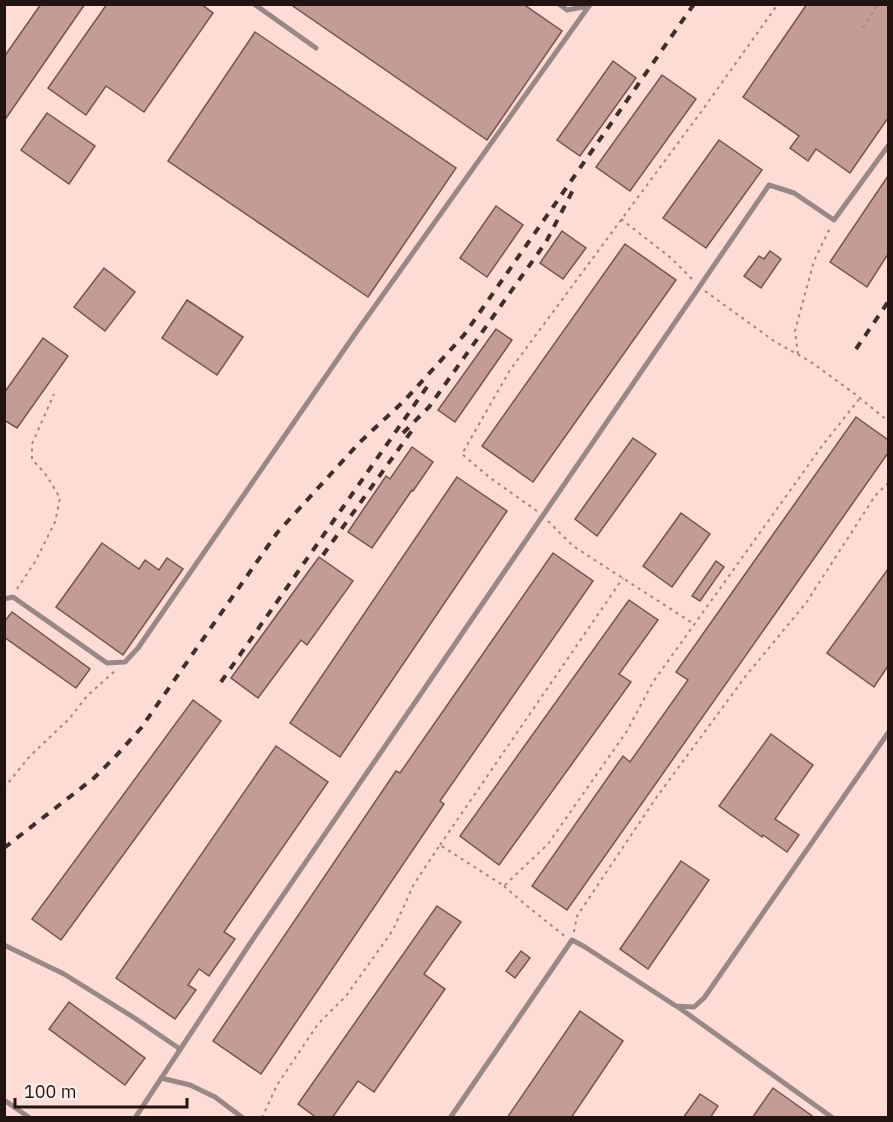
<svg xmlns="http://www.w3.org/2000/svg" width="893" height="1122" viewBox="0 0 893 1122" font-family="'IBM Plex Sans',sans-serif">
<rect width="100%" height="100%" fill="#fcdcd5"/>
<g fill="#c29c95" stroke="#75544d" stroke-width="1.5">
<path d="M41 4H85L4 121V57Z"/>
<path d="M107 4H201L213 13 144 112 106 86 86 115 48 88Z"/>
<path d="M290 4H523L562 31 487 140Z"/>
<path d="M807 4H888V118L850 173 816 149 808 161 790 148 799 136 743 97Z"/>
<path d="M255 32 456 168 368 297 168 161Z"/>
<path d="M613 61 636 78 580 156 557 140Z"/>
<path d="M662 75 696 99 630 191 596 167Z"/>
<path d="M47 113 95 146 69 184 21 150Z"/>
<path d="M719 140 762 170 706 248 663 218Z"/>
<path d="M888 176V254L867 287 830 262Z"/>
<path d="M496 206 523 225 487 277 460 258Z"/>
<path d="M562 231 586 248 563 279 540 263Z"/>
<path d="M625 244 676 280 533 482 482 446Z"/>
<path d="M770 251 781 259 761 288 744 276 759 256 764 259Z"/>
<path d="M104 268 135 292 105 331 74 307Z"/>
<path d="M187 300 243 337 217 375 162 338Z"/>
<path d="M496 329 512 340 455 422 438 410Z"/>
<path d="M43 338 68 356 17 428 4 420V393Z"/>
<path d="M856 417 888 440V453L567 910 532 886 623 756 630 762 688 680 676 672Z"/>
<path d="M633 438 656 454 597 536 575 519Z"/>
<path d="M412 447 433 462 413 491 412 490 372 548 348 532 386 476 390 479Z"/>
<path d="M457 477 507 511 340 757 290 723Z"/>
<path d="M681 513 710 534 672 587 643 566Z"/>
<path d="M102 543 139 569 145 560 159 570 167 558 183 569 123 655 56 607Z"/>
<path d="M553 553 593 581 440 801 444 804 261 1074 213 1041 396 771 400 773Z"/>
<path d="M319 557 353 581 307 645 301 640 258 698 231 678Z"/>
<path d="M716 561 724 567 700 601 692 596Z"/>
<path d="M888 569V666L874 687 827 653Z"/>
<path d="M629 600 658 620 619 674 631 682 499 865 460 836Z"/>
<path d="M12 612 90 669 76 688 4 637V622Z"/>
<path d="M193 700 221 721 61 940 32 919Z"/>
<path d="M771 734 813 765 775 819 799 835 787 852 763 835 762 837 719 806Z"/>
<path d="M276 746 328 782 224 932 235 939 209 976 199 969 188 985 196 990 175 1019 116 978Z"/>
<path d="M681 861 709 880 648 969 620 949Z"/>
<path d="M437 906 461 922 424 974 445 989 374 1092 358 1081 332 1118H317L298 1104Z"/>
<path d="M521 951 530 958 515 978 506 971Z"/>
<path d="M69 1002 145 1058 125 1085 49 1029Z"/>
<path d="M580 1011 623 1041 571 1118H507Z"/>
<path d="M773 1088 815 1118H752Z"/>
<path d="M700 1094 718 1106 710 1118H683Z"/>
</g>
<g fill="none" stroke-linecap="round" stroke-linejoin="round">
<g stroke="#9f8782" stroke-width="2" stroke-dasharray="3 4.5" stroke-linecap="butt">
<path d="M863 28 878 4"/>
<path d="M621 219 671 258 694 281"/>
<path d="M705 291 774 341 811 362 855 394 888 421"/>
<path d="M798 354 795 331 814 261 830 228"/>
<path d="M537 511 489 477 462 454 510 370 701 112 778 4"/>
<path d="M548 521 573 546 694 624"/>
<path d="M17 589 35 562 55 522 60 498 47 476 32 459V444L54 394"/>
<path d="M4 788 30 756 69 719 87 696 116 670"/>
<path d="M440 845 623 578"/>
<path d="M504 886 527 906 566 937"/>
<path d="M574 932 577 916 656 798 745 677 806 603 875 496 888 483"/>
<path d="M262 1118 277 1085 318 1024 346 996 393 930 414 884 440 845 504 886 548 844 627 731 653 682 822 446 860 398"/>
</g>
<g stroke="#998885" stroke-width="5">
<path d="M254 4 316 48"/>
<path d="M559 4 567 10 589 6"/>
<path d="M4 599 13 597 107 663 125 662 138 648 355 334 589 6"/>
<path d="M4 945 64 974 133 1017 180 1049"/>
<path d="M678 1007 833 1118"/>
<path d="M161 1078 190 1085 215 1097 243 1118"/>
<path d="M4 1100 30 1118"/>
<path d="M135 1118 249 945 769 185 794 193 834 220 888 146"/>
<path d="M450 1118 572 940 585 947 676 1006 694 1007 704 998 888 733"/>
</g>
<g stroke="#3f2e2b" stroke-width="4" stroke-dasharray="8 8" stroke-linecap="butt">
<path d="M856 349 888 302"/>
<path d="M403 433 429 407 546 242 573 190"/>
<path d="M323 555 413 429"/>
<path d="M221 682 429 384"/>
<path d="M4 848 94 778 115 757 141 728 277 533 360 442 405 400 464 335 694 4"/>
</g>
</g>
<rect width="893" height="1122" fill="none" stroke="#221411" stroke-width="12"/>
<path d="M15 1098v9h172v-9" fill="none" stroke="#221411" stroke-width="3"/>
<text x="24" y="1098" font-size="18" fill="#221411" stroke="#feedea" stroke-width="4.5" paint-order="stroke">100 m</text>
</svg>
